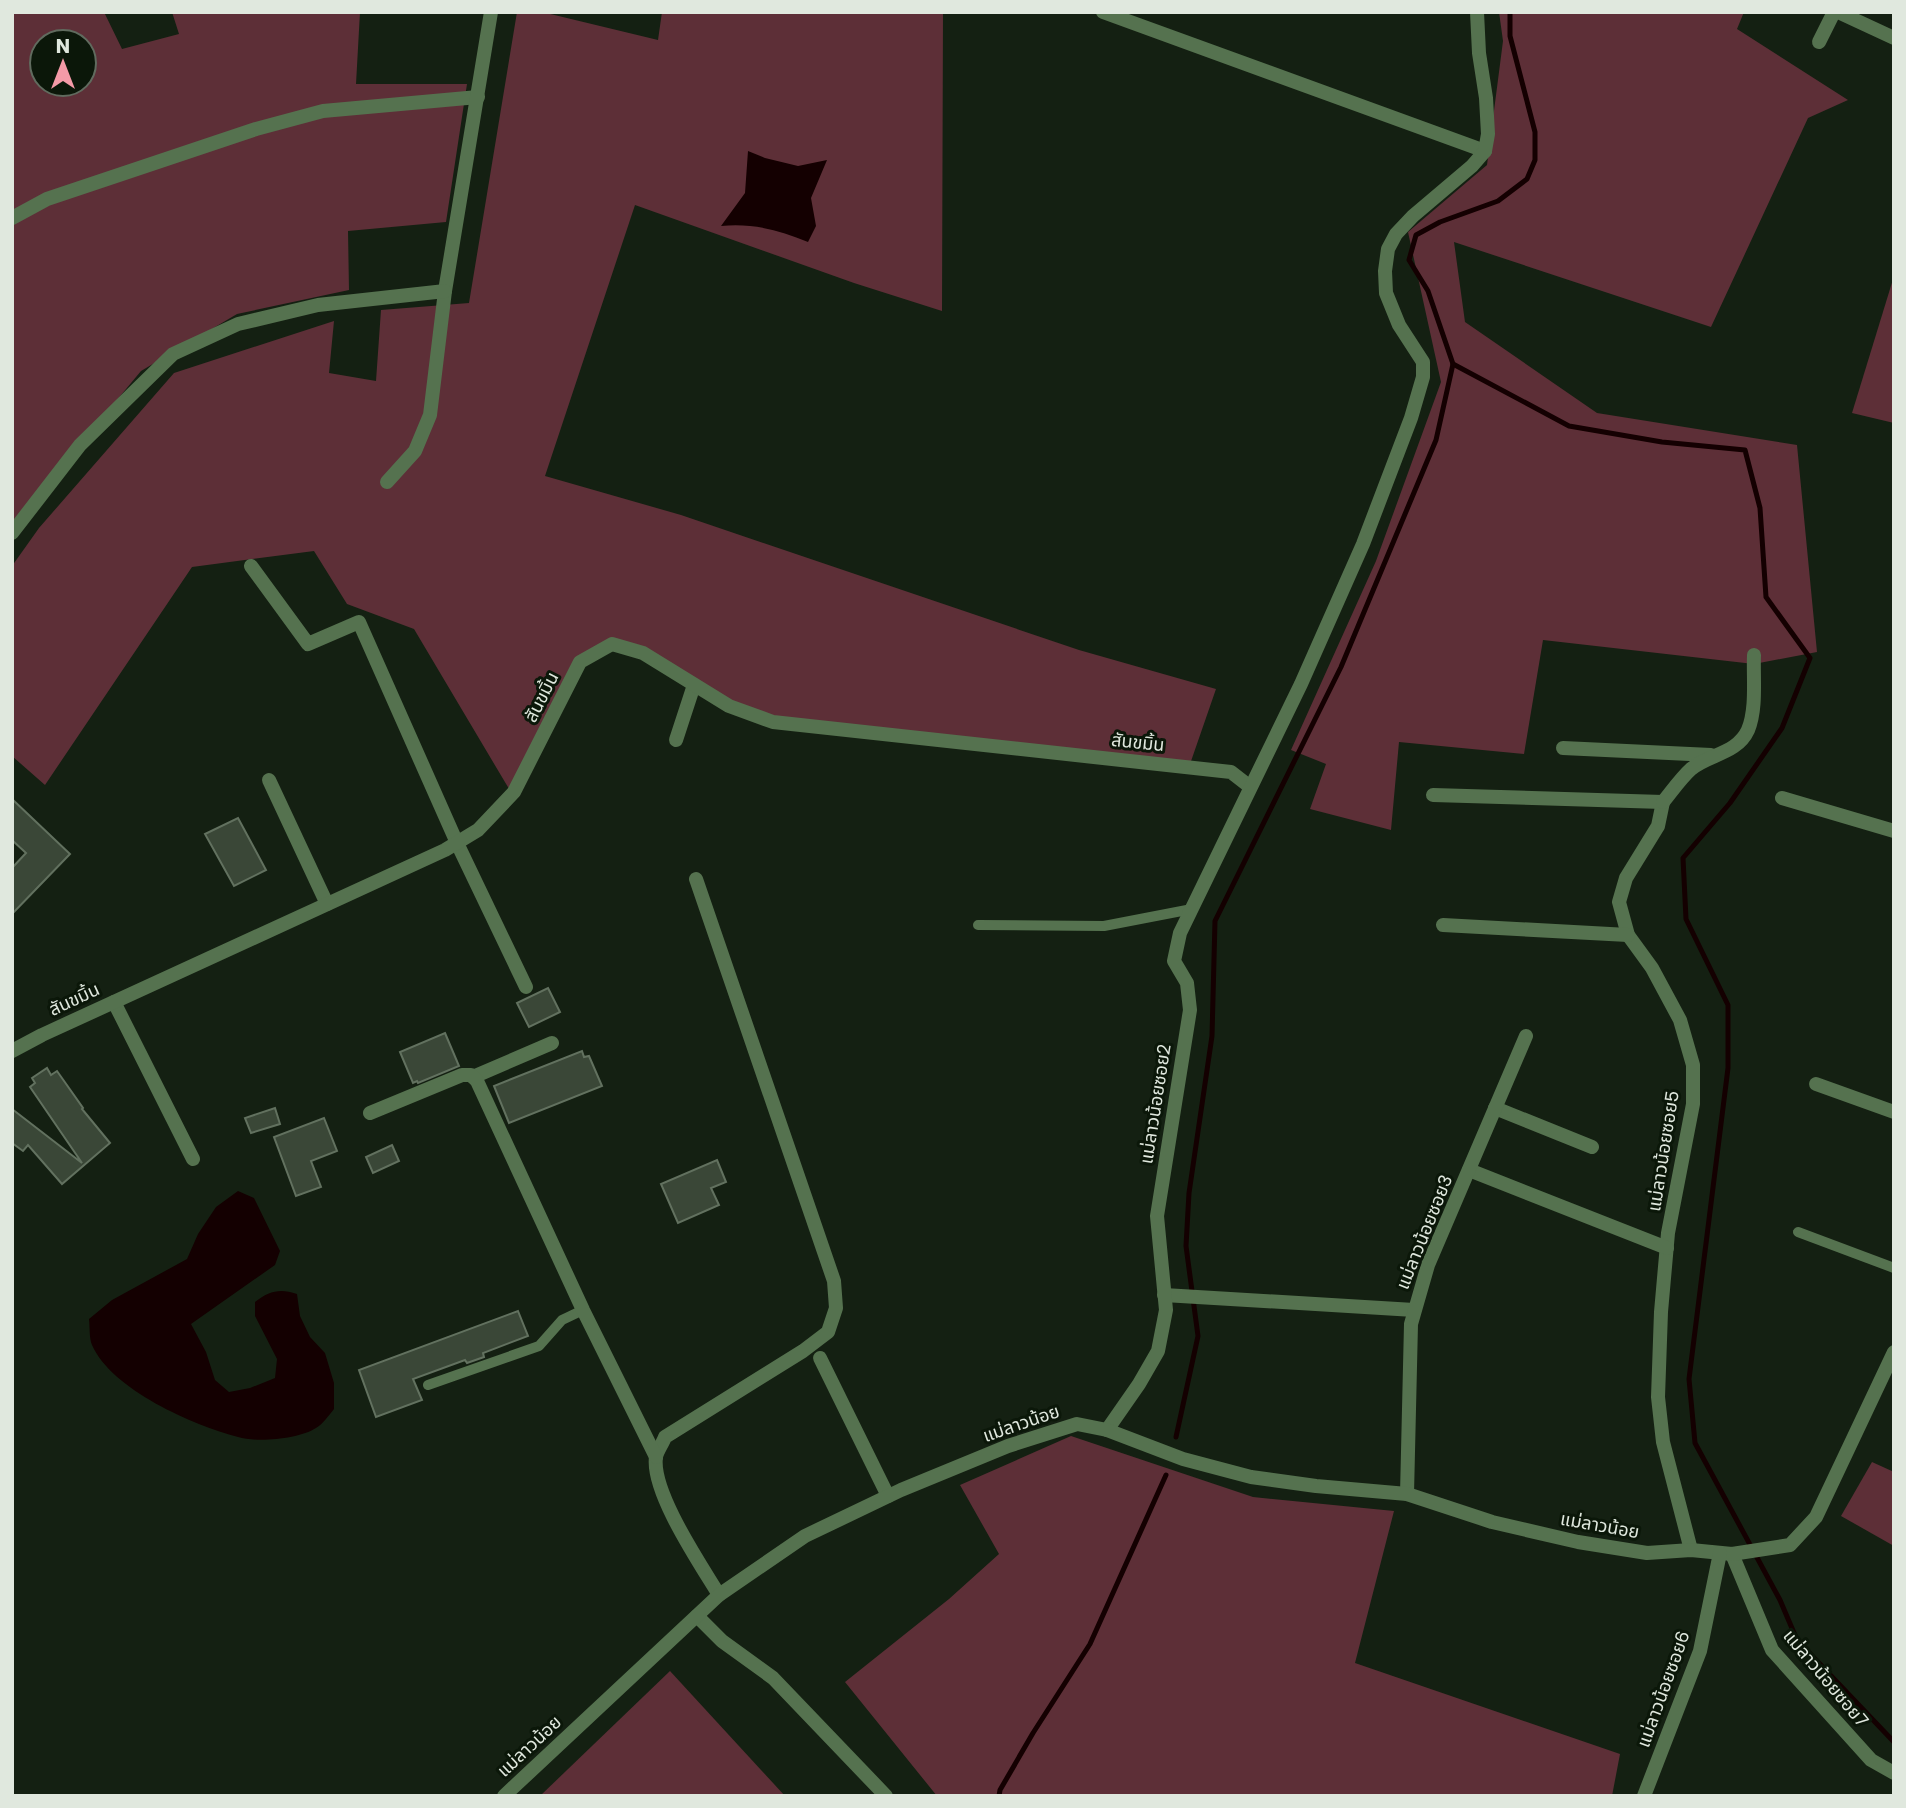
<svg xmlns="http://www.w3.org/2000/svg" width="1906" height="1808" viewBox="0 0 1906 1808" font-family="Poppins,'Noto Sans Thai',sans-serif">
<rect width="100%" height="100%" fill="#142012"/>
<g fill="#5d2f37" fill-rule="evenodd">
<path d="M12 12H104L122 49 179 34 172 12H360L356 84H467L446 222 348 231 349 290 237 314 141 371 12 526ZM42 42H84V84H42Z"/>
<path d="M517 12H542L658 40 662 12H943L942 311 854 283 635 205 545 476 681 515 1079 650 1216 689 1189 767 773 722 612 644 580 662 515 799 414 629 347 604 314 551 192 567 45 785 12 756V566L39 528 174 373 334 321 329 373 376 381 381 310 469 303Z"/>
<path d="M1499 12H1744L1737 29 1848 100 1808 118 1711 327 1454 242 1465 322 1597 413 1797 445 1817 652 1754 664 1543 640 1524 754 1399 742 1391 830 1310 809 1326 764 1291 750 1376 561 1441 382 1408 232 1487 165 1503 41Z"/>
<path d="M1894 276V423L1852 413Z"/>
<path d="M1071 1436 1253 1497 1394 1511 1355 1663 1620 1754 1612 1796H937L845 1682 949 1599 999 1554 960 1485Z"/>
<path d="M1872 1462 1894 1472V1546L1841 1516Z"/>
<path d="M670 1671 785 1796H540Z"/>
</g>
<g fill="#140001">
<path d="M748 151 765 158 798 166 827 160 811 198 816 226 808 242C779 230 753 223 721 226L745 193Z"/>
<path d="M238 1191 254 1198 280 1251 275 1265 191 1324 206 1352 215 1380 229 1392 250 1388 275 1378 277 1359 255 1316V1302C269 1291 280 1288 297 1294L300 1316 310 1337 325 1353 334 1383V1409C329 1415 323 1424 316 1428 299 1439 257 1443 238 1437 193 1425 112 1390 92 1345 89 1338 90 1327 89 1319L112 1300 187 1259 198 1234 216 1207Z"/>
</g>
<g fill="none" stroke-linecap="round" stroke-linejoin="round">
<g stroke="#140001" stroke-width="5">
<path d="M1453 364 1569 426 1662 442 1745 450 1760 508 1766 597 1810 658 1782 728 1730 803 1683 858 1686 919 1728 1005V1068L1689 1379 1695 1443 1780 1600 1797 1640 1894 1742"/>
<path d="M1176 1437 1198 1336 1186 1246 1189 1193 1212 1036 1215 921 1341 667 1436 440 1453 364 1428 291 1409 260 1416 235 1440 222 1498 201 1527 179 1535 160V132L1510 36V12"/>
<path d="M999 1796 1000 1790 1033 1733 1090 1644 1166 1475"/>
</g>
</g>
<g fill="#3a4737" stroke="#62715f" stroke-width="2">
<path d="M12 799 70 854 12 914V868L26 853 12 840Z"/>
<path d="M238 818 266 870 234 886 205 834Z"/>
<path d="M548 988 560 1012 529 1027 517 1003Z"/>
<path d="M445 1033 459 1066 418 1083 417 1081 413 1083 400 1052Z"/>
<path d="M582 1051 584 1057 589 1056 602 1086 509 1123 494 1086Z"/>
<path d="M47 1068 51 1075 57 1071 83 1108 82 1109 110 1143 62 1184 28 1145 23 1151 12 1143V1109L82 1163 30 1087 35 1083 32 1078Z"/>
<path d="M275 1108 280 1124 251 1133 245 1118Z"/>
<path d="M324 1118 337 1151 311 1161 321 1187 296 1196 274 1137Z"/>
<path d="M392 1145 399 1161 373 1173 366 1157Z"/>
<path d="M717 1160 726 1182 711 1188 719 1205 678 1223 661 1184Z"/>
<path d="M518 1311 528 1336 483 1353 484 1357 467 1363 465 1360 413 1379 422 1400 376 1417 359 1370Z"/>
</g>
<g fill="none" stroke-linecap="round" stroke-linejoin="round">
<g stroke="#55724f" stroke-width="10">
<path d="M978 925 1104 926 1192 909"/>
<path d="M1798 1232 1894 1268"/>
<path d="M428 1385 539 1346 562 1320 583 1310"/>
</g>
<g stroke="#55724f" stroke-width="14">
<path d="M1103 12 1485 151"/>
<path d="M1838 12 1894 38"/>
<path d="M1819 42 1834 12"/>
<path d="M12 218 47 199 256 129 323 111 478 97"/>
<path d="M387 482 415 451 430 415 445 291 491 12"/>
<path d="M12 533 80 445 173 354 238 324 318 305 445 291"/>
<path d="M251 566 308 644 359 622 457 843 526 987"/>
<path d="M676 740 694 685"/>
<path d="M1563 748 1711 755"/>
<path d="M269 780 327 904"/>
<path d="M1433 795 1663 802 1658 826 1626 878 1619 902 1628 935 1652 968 1680 1020 1693 1065V1104L1668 1233 1661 1312 1658 1397 1663 1442 1691 1550"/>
<path d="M1782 798 1894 831"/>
<path d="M1663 802C1672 791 1681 778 1691 769 1709 754 1737 754 1748 730 1757 708 1753 678 1754 655"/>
<path d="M696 879 834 1281 836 1308 828 1332 803 1351 665 1437C663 1443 657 1451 656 1457 651 1492 701 1565 719 1595"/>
<path d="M1443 925 1628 935"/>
<path d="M114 1002 193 1159"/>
<path d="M12 1051 42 1035 445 850 478 830 514 792 580 662 612 644 643 653 729 706 773 722 1231 772 1249 786"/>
<path d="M473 1077 552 1043"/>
<path d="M1816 1084 1894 1112"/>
<path d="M1495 1108 1592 1147"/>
<path d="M370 1113 462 1075H471L477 1081 583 1310 656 1457"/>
<path d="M1469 1170 1667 1248"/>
<path d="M1164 1295 1414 1310"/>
<path d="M820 1358 888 1496"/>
<path d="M1107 1430 1139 1384 1158 1351 1166 1310 1157 1216 1190 1010 1187 983 1174 961 1180 933 1301 684 1363 544 1411 418 1423 377V362L1399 325 1386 293 1385 271 1388 249 1396 234 1413 216 1472 166 1485 151 1488 134 1486 98 1479 53 1477 12"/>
<path d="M1407 1494 1411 1324 1428 1265 1526 1036"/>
<path d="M1732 1554 1772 1650 1871 1760 1894 1773"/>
<path d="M697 1616 722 1641 773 1678 886 1796"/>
<path d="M504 1796 719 1595 805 1536 901 1490 1008 1446 1077 1424 1107 1430 1183 1459 1251 1477 1316 1486 1407 1494 1492 1522 1578 1542 1647 1553 1691 1550 1732 1554 1790 1545 1816 1517 1894 1352"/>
<path d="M1644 1796 1700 1651 1720 1553"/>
</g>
</g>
<g text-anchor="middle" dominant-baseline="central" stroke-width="6" stroke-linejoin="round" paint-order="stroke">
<g font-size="18" fill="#e0e8de" stroke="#0b1709">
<text transform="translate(541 697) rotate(-63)">สันขมิ้น</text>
<text transform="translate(1138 742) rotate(6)">สันขมิ้น</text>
<text transform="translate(74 999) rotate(-25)">สันขมิ้น</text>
<text transform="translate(1155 1104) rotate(-81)">แม่ลาวน้อยซอย2</text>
<text transform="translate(1663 1151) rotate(-81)">แม่ลาวน้อยซอย5</text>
<text transform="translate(1424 1232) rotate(-68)">แม่ลาวน้อยซอย3</text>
<text transform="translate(1021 1423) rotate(-19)">แม่ลาวน้อย</text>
<text transform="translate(1600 1525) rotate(10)">แม่ลาวน้อย</text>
<text transform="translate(1826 1678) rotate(50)">แม่ลาวน้อยซอย7</text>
<text transform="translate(1663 1689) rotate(-70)">แม่ลาวน้อยซอย6</text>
<text transform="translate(529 1746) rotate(-43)">แม่ลาวน้อย</text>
</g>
</g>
<rect width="1906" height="1808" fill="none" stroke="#e0e8de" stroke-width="28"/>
<g transform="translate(63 63)"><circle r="33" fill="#0b1709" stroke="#606b5e" stroke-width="2"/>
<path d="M0-5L12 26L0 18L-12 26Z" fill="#f49aa7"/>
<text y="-10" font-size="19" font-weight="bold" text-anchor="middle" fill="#e0e8de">N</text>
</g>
</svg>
